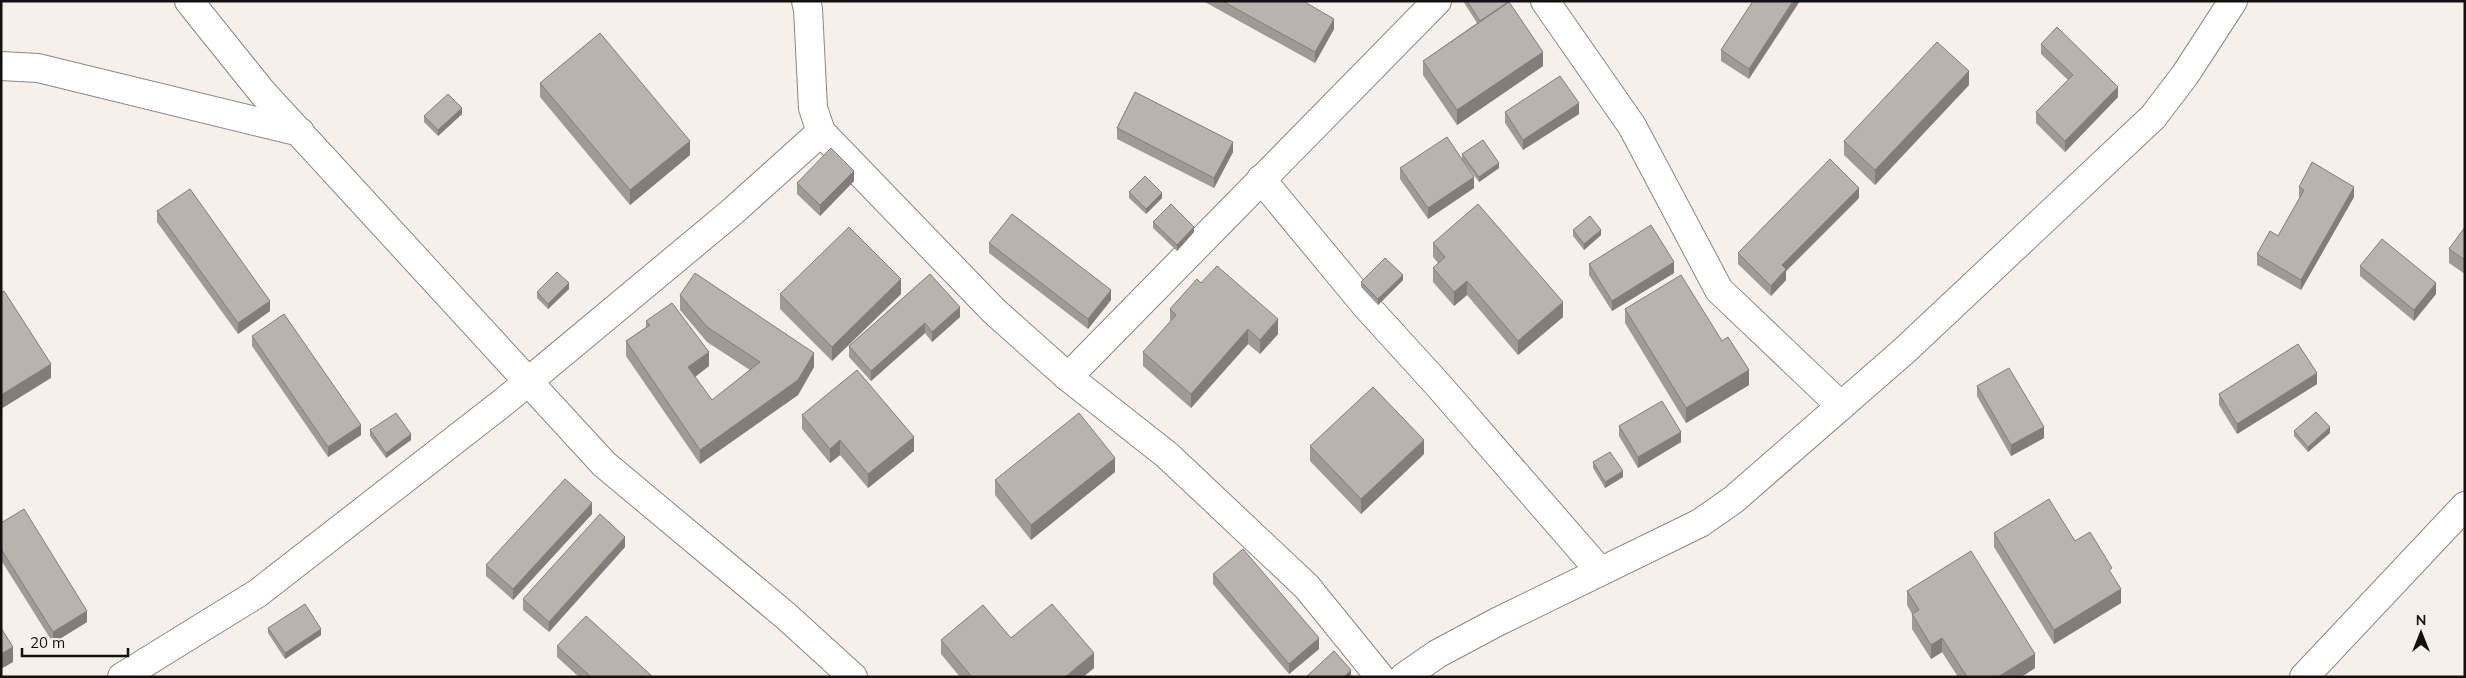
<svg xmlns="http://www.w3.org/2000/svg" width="2466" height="678" viewBox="0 0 2466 678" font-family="Mulish,sans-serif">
<rect width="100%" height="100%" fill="#f6efea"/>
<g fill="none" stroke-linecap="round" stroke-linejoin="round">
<defs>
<g id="minor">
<path d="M189 1 262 92 604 464 786 616 853 677"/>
<path d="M806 1 808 9 813 108 821 132 994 311 1068 377 1167 455 1307 587 1380 677"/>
<path d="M1545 1 1632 126 1719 290 1841 406"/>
<path d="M1 66 38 68 300 132"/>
<path d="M1261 179 1367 307 1439 386 1600 571"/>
<path d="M1068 377 1437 1"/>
<path d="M122 677 258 593 506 400 732 212 821 132"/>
<path d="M1404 677 1437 654 1497 622 1700 523 1733 500 1904 351 2153 117 2185 75 2233 1"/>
<path d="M2304 677 2465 506"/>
</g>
</defs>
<use href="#minor" stroke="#8d8783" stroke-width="30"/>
<use href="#minor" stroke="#fff" stroke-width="28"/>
</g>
<g fill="#9f9a96">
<path d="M1203 1H1303L1334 29 1315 63Z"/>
<path d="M1463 1H1508L1543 66 1457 125 1423 75V61L1477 23Z"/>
<path d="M1753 1 1749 79 1721 61V50Z"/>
<path d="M2041 44 2118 97 2065 152 2036 123V112L2068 80 2041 54Z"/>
<path d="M540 83 690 155 630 205 540 97Z"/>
<path d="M1969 85 1875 185 1844 155V141Z"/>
<path d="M1505 112 1579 114 1523 150 1505 123Z"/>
<path d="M462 114 438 136 424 122V116Z"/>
<path d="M1117 128 1233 152 1214 188 1117 139Z"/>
<path d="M1462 154 1499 168 1479 182 1465 163 1474 188 1428 219 1400 179V168L1462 159Z"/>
<path d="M854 181 820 216 797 194V183Z"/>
<path d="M2299 187 2354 197 2301 290 2257 265V254L2278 236 2300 198 2299 197Z"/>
<path d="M1129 192 1162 198 1146 214 1129 198Z"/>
<path d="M1859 198 1786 271V280L1771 296 1738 264V253Z"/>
<path d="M157 211 270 311 238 334 157 222Z"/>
<path d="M1153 222 1194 232 1177 251 1153 228Z"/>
<path d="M2465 227V274L2449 263V249Z"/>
<path d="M1573 230 1601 235 1584 250 1573 236Z"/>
<path d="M989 243 1111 300 1088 329 989 253Z"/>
<path d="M1433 243 1563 317 1518 355 1467 295 1454 306 1433 282V268L1438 263 1433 257Z"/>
<path d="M1589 264 1674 273 1612 311 1589 275Z"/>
<path d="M2360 266 2436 294 2414 321 2360 276Z"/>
<path d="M930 274 960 317 932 342 925 333 871 381 849 357V346Z"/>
<path d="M1403 280 1378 305 1361 287V282Z"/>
<path d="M1201 283 1278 334 1260 354 1248 344 1191 408 1143 366V352L1170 322V309Z"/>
<path d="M569 289 548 309 537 298V292Z"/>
<path d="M780 294H901L832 361 780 309Z"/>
<path d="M680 295 814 367 798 395 700 464 626 356V341L646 327V321L709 366 695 377 712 400 750 370 707 342 680 310Z"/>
<path d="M1625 309 1749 385 1686 423 1625 323Z"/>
<path d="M252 336 361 435 328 457 252 346Z"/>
<path d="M2317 384 2237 434 2219 405V394Z"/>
<path d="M1977 386 2044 438 2011 456 1977 396Z"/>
<path d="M802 415 914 451 868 488 840 455 830 463 802 429Z"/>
<path d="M1619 426 1681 442 1638 468 1619 436Z"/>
<path d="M370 430 411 440 386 458 370 436Z"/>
<path d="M2294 431 2330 433 2308 452 2294 436Z"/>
<path d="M1310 446 1424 454 1361 514 1310 461Z"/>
<path d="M1593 462 1623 477 1605 488 1593 468Z"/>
<path d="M1115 472 1031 540 995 495V480Z"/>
<path d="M592 514 513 600 486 576V565Z"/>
<path d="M1 523 87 622 53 643 1 560Z"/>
<path d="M1994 533 2075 541 2112 575 2121 603 2054 644 1994 547Z"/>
<path d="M625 547 549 632 523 610V599Z"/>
<path d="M1213 574 1319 649 1289 674 1213 584Z"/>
<path d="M1907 591 2035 668 2021 677H1958L1942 652 1931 659 1912 629V614L1907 605Z"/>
<path d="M268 628 321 635 285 659 268 633Z"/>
<path d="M1011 638 1094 668 1083 677H960L941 654V640Z"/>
<path d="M557 646 653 677H579L557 657Z"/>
</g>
<g fill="#827d7a">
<path d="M1793 1H1800L1749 79V69Z"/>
<path d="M1334 19V29L1315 63V52Z"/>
<path d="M1543 52V66L1457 125V110Z"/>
<path d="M1969 71V85L1875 185V170Z"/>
<path d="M2118 87V97L2065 152V141Z"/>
<path d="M1579 103V114L1523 150V140Z"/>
<path d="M462 108V114L438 136V130Z"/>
<path d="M690 141V155L630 205V190Z"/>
<path d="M1233 142V152L1214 188V178Z"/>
<path d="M1499 163V168L1479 182V177Z"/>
<path d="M854 171V181L820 216V205Z"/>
<path d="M1474 177V188L1428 219V208Z"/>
<path d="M2354 187V197L2301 290V280Z"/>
<path d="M1859 188V198L1786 271V280L1771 296V286L1782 265Z"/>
<path d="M1162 193V198L1146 214V209Z"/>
<path d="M1194 227V232L1177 251V245Z"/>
<path d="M1601 230V235L1584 250V244Z"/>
<path d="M1674 262V273L1612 311V301Z"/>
<path d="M1403 275V280L1378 305V299Z"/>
<path d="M901 279V294L832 361V347Z"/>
<path d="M1467 281V295L1454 306V292Z"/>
<path d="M569 283V289L548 309V304Z"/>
<path d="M2436 283V294L2414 321V310Z"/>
<path d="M1111 290V300L1088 329V319Z"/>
<path d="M270 301V311L238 334V323Z"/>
<path d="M1563 302V317L1518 355V341Z"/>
<path d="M960 307V317L932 342V332Z"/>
<path d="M1278 319V334L1260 354V340Z"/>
<path d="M925 323V333L871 381V371Z"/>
<path d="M1248 329V344L1191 408V394Z"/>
<path d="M709 352V366L688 382V367Z"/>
<path d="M814 353V367L798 395 700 464V450Z"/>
<path d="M51 364V378L1 409V395Z"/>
<path d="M1749 370V385L1686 423V408Z"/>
<path d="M2317 373V384L2237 434V424Z"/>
<path d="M361 425V435L328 457V447Z"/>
<path d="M2044 427V438L2011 456V445Z"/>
<path d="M2330 427V433L2308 452V447Z"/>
<path d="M1681 432V442L1638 468V457Z"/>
<path d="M411 434V440L386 458V453Z"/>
<path d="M914 437V451L868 488V474Z"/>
<path d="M840 440V455L830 463V449Z"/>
<path d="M1424 440V454L1361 514V499Z"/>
<path d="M1115 458V472L1031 540V525Z"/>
<path d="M1623 471V477L1605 488V482Z"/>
<path d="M592 503V514L513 600V589Z"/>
<path d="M625 537V547L549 632V622Z"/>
<path d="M2121 589V603L2054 644V630Z"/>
<path d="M87 611V622L53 643V632Z"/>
<path d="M321 629V635L285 659V653Z"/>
<path d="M1319 638V649L1289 674V664Z"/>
<path d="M1942 638V652L1931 659V645Z"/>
<path d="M13 647V662L1 669V654Z"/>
<path d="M1094 653V668L1083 677H1065Z"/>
<path d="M2035 654V668L2021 677H1998Z"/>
<path d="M1351 670V676L1350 677H1344Z"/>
</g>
<g fill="#b9b3ae" stroke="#827d7a">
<path d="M1222 1H1303L1334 19 1315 52Z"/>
<path d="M1467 1H1508V2L1480 21Z"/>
<path d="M1753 1H1793L1749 69 1721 50Z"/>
<path d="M1509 2 1543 52 1457 110 1423 61Z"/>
<path d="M2057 27 2118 87 2065 141 2036 112 2073 75 2041 44Z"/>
<path d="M600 33 690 141 630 190 540 83Z"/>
<path d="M1937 42 1969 71 1875 170 1844 141Z"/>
<path d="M1560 76 1579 103 1523 140 1505 112Z"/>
<path d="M1135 92 1233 142 1214 178 1117 128Z"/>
<path d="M448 94 462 108 438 130 424 116Z"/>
<path d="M1447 137 1474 177 1428 208 1400 168Z"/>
<path d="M1483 140 1499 163 1479 177 1462 154Z"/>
<path d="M831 148 854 171 820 205 797 183Z"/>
<path d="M1830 159 1859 188 1782 265 1786 269 1771 286 1738 253Z"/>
<path d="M2312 162 2354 187 2301 280 2257 254 2270 231 2278 236 2304 190 2299 187Z"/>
<path d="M1145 176 1162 193 1146 209 1129 192Z"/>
<path d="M190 189 270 301 238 323 157 211Z"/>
<path d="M1171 204 1194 227 1177 245 1153 222Z"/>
<path d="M1478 204 1563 302 1518 341 1467 281 1454 292 1433 268 1445 257 1433 243Z"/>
<path d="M1012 214 1111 290 1088 319 989 243Z"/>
<path d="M1590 216 1601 230 1584 244 1573 230Z"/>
<path d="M1651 225 1674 262 1612 301 1589 264Z"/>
<path d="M849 227 901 279 832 347 780 294Z"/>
<path d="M2465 227V260L2449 249Z"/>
<path d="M2382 239 2436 283 2414 310 2360 266Z"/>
<path d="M1385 258 1403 275 1378 299 1361 282Z"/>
<path d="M1217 266 1278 319 1260 340 1248 329 1191 394 1143 352 1176 315 1170 309 1197 279 1201 283Z"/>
<path d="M557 272 569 283 548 304 537 292Z"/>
<path d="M695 273 814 353 798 380 700 450 626 341 650 325 646 321 672 303 709 352 688 367 712 400 760 362 707 327 680 295Z"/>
<path d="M930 274 960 307 932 332 925 323 871 371 849 346Z"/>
<path d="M1681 275 1722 341 1728 337 1749 370 1686 408 1625 309Z"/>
<path d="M4 291 51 364 1 395V292Z"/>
<path d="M284 314 361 425 328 447 252 336Z"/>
<path d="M2298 344 2317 373 2237 424 2219 394Z"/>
<path d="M2009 368 2044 427 2011 445 1977 386Z"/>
<path d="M857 370 914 437 868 474 840 440 830 449 802 415Z"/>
<path d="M1373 387 1424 440 1361 499 1310 446Z"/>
<path d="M1662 401 1681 432 1638 457 1619 426Z"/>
<path d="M2316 412 2330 427 2308 447 2294 431Z"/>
<path d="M396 413 411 434 386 453 370 430Z"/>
<path d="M1079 413 1115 458 1031 525 995 480Z"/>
<path d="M1610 452 1623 471 1605 482 1593 462Z"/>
<path d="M565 479 592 503 513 589 486 565Z"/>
<path d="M2049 499 2075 541 2090 532 2112 568 2109 570 2121 589 2054 630 1994 533Z"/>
<path d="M24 509 87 611 53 632 1 549V523Z"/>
<path d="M600 514 625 537 549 622 523 599Z"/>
<path d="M1243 549 1319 638 1289 664 1213 574Z"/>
<path d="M1971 551 2035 654 1998 677H1967L1942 638 1931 645 1912 614 1919 610 1907 591Z"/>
<path d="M305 604 321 629 285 653 268 628Z"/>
<path d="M1052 604 1094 653 1065 677H972L941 640 983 605 1011 638Z"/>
<path d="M586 616 653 677H591L557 646Z"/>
<path d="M1 628 13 647 1 654Z"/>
<path d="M1334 651 1351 670 1344 677H1306Z"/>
</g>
<rect width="2466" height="678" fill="none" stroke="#13110f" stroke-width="5"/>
<g transform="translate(2421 633)" stroke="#f6efea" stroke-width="4" paint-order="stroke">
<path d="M0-4L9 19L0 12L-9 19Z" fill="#13110f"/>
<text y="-8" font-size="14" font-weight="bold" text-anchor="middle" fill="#13110f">N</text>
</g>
<path d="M22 648v8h106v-8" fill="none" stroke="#13110f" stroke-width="2.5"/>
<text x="30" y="648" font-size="15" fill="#13110f" stroke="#f6efea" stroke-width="4" paint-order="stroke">20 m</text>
</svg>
